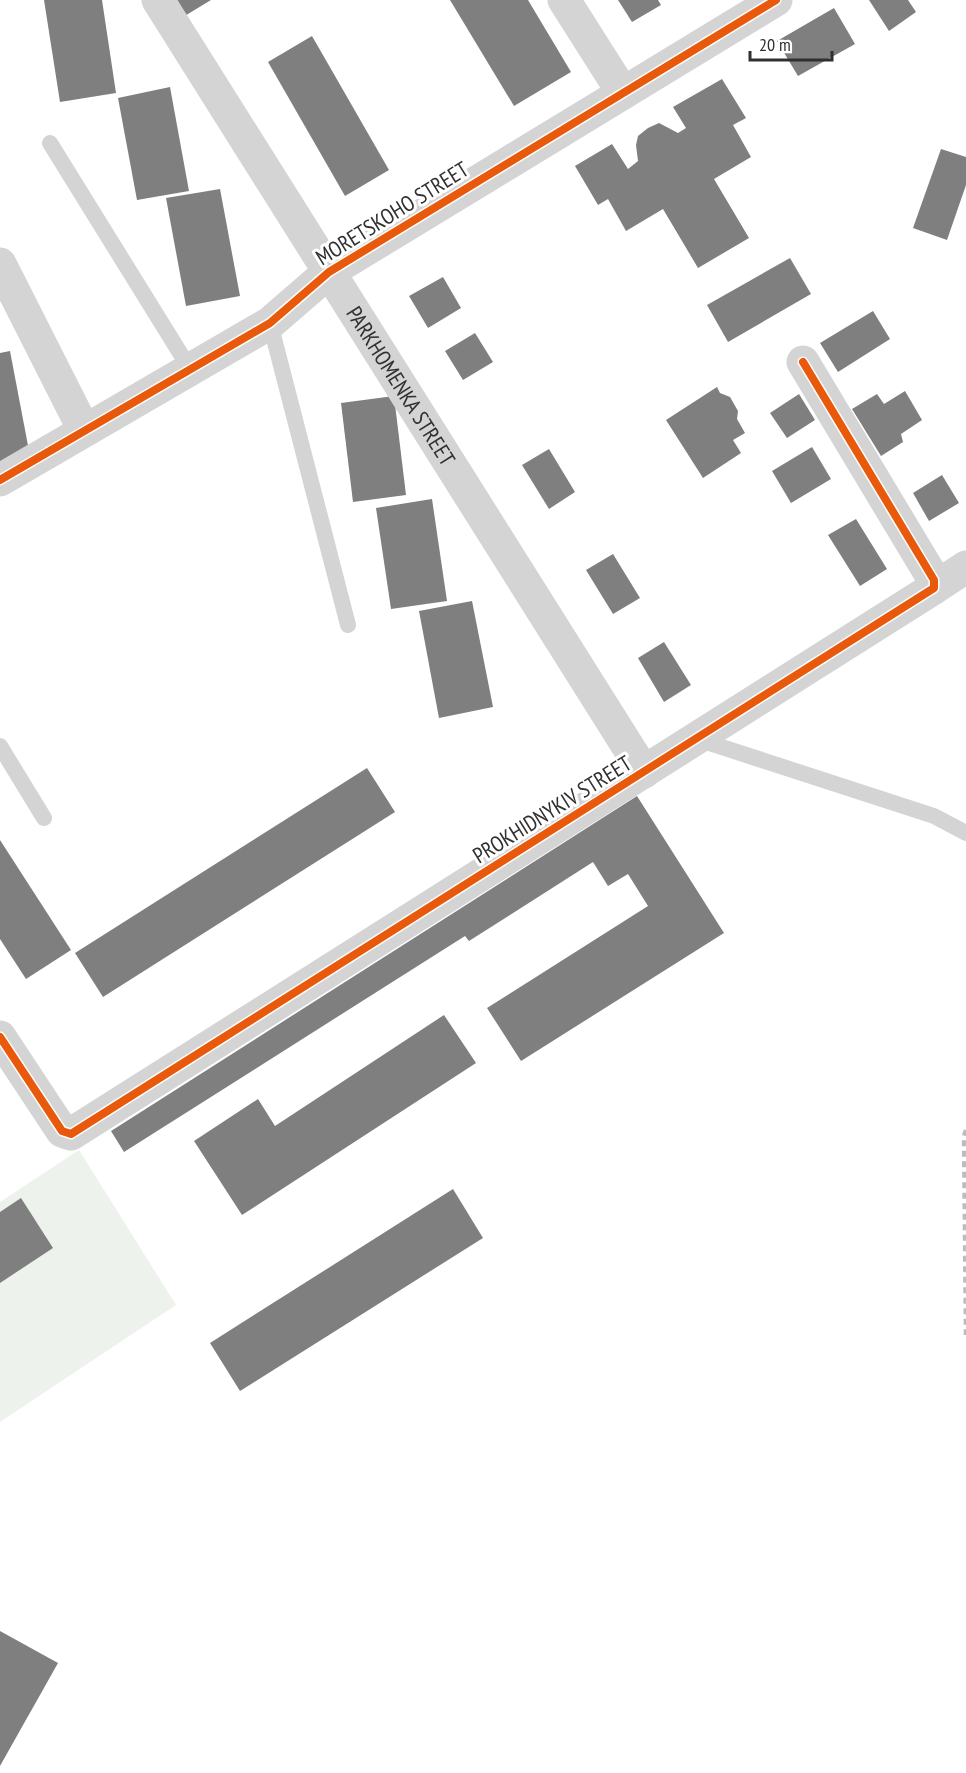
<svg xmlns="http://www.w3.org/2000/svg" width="966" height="1773" viewBox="0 0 966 1773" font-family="'PT Sans Narrow',sans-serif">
<rect width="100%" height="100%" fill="#fff"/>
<path fill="#eef2ec" d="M79 1150 176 1305 0 1422V1202Z"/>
<g fill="#7f7f7f">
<path d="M44 0H102L116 93 60 102Z"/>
<path d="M172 0H211L183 17Z"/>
<path d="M450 0H528L571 72 514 106Z"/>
<path d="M618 0H658L661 5 632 22Z"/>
<path d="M869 0H908L916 12 889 31Z"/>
<path d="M834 8 855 44 798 76 777 41Z"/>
<path d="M312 36 389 170 345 196 268 62Z"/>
<path d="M722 79 746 118 733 125 751 157 714 179 749 238 698 268 663 209 626 231 608 199 598 205 575 166 612 144 628 169 638 161 636 145 638 136 648 128 659 123 678 133 686 128 673 107Z"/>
<path d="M170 87 189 191 137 200 118 98Z"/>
<path d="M941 149 966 157V185L947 240 913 228Z"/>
<path d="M220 189 240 296 186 306 166 198Z"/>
<path d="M790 258 811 294 728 342 707 305Z"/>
<path d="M443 277 461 308 428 328 409 296Z"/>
<path d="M873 311 890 339 838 372 820 343Z"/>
<path d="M475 333 493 362 463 380 445 351Z"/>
<path d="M10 351 30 456 0 462V353Z"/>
<path d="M717 387 720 393 730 397 738 411 737 419 745 433 733 440 741 453 703 478 666 420Z"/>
<path d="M905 391 922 420 901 434 903 442 881 456 852 409 877 394 884 404Z"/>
<path d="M799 394 815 420 787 438 770 413Z"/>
<path d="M394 396 406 495 353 502 341 403Z"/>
<path d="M812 447 831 479 791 503 772 471Z"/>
<path d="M549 449 575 492 549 509 522 465Z"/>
<path d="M942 475 959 503 929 521 913 493Z"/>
<path d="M432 499 447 601 391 609 376 508Z"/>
<path d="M856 519 887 569 860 586 828 535Z"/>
<path d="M613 554 640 598 613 614 586 570Z"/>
<path d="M472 601 493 707 439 718 419 611Z"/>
<path d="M664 642 691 685 664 702 638 658Z"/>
<path d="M367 768 395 812 103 997 75 953Z"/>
<path d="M637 796 724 933 521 1061 487 1008 648 906 628 874 608 886 593 862 469 941 465 936 124 1152 111 1131Z"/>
<path d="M0 840 71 950 26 979 0 939Z"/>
<path d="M444 1015 476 1063 242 1215 194 1141 258 1099 275 1126Z"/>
<path d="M453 1189 483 1238 240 1391 210 1343Z"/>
<path d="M21 1198 53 1248 0 1283V1212Z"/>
<path d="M0 1631 58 1663 0 1766Z"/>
</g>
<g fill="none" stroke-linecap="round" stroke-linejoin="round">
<g stroke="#d4d4d4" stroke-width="16">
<path d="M50 143 190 369"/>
<path d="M270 323 348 625"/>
<path d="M697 739 934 816 966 833"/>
<path d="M0 746 44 818"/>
</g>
<g stroke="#d4d4d4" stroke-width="33">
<path id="s1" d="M158 0 644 772"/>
<path d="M564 0 623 93"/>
<path d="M0 264 84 430"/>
<path d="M0 480 270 323 329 272 776 0"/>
<path d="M934 588 966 567"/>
<path d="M0 1037 62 1131 71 1134 934 588V580L803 362"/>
</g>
<path stroke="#bcbcbc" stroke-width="4.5" stroke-dasharray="6 4.5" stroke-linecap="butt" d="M966 1130 964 1136 966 1335"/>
<defs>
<g id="cycleway">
<path d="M0 480 270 323 329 272 776 0"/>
<path d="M0 1037 62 1131 71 1134 934 588V580L803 362"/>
</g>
</defs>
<use href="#cycleway" stroke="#fff" stroke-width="11"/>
<use href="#cycleway" stroke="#e8590c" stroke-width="8"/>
</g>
<g text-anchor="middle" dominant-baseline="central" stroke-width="6" stroke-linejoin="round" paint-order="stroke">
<g font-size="22" fill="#303030" stroke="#fff">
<text transform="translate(392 213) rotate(-32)">MORETSKOHO STREET</text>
<text stroke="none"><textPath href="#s1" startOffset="456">PARKHOMENKA STREET</textPath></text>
<text transform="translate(552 809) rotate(-32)">PROKHIDNYKIV STREET</text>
</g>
</g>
<path d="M750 51v9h82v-9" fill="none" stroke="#303030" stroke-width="3"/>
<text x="759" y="51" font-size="18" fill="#303030" stroke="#ffffff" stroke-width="4.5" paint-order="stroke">20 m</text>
</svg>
